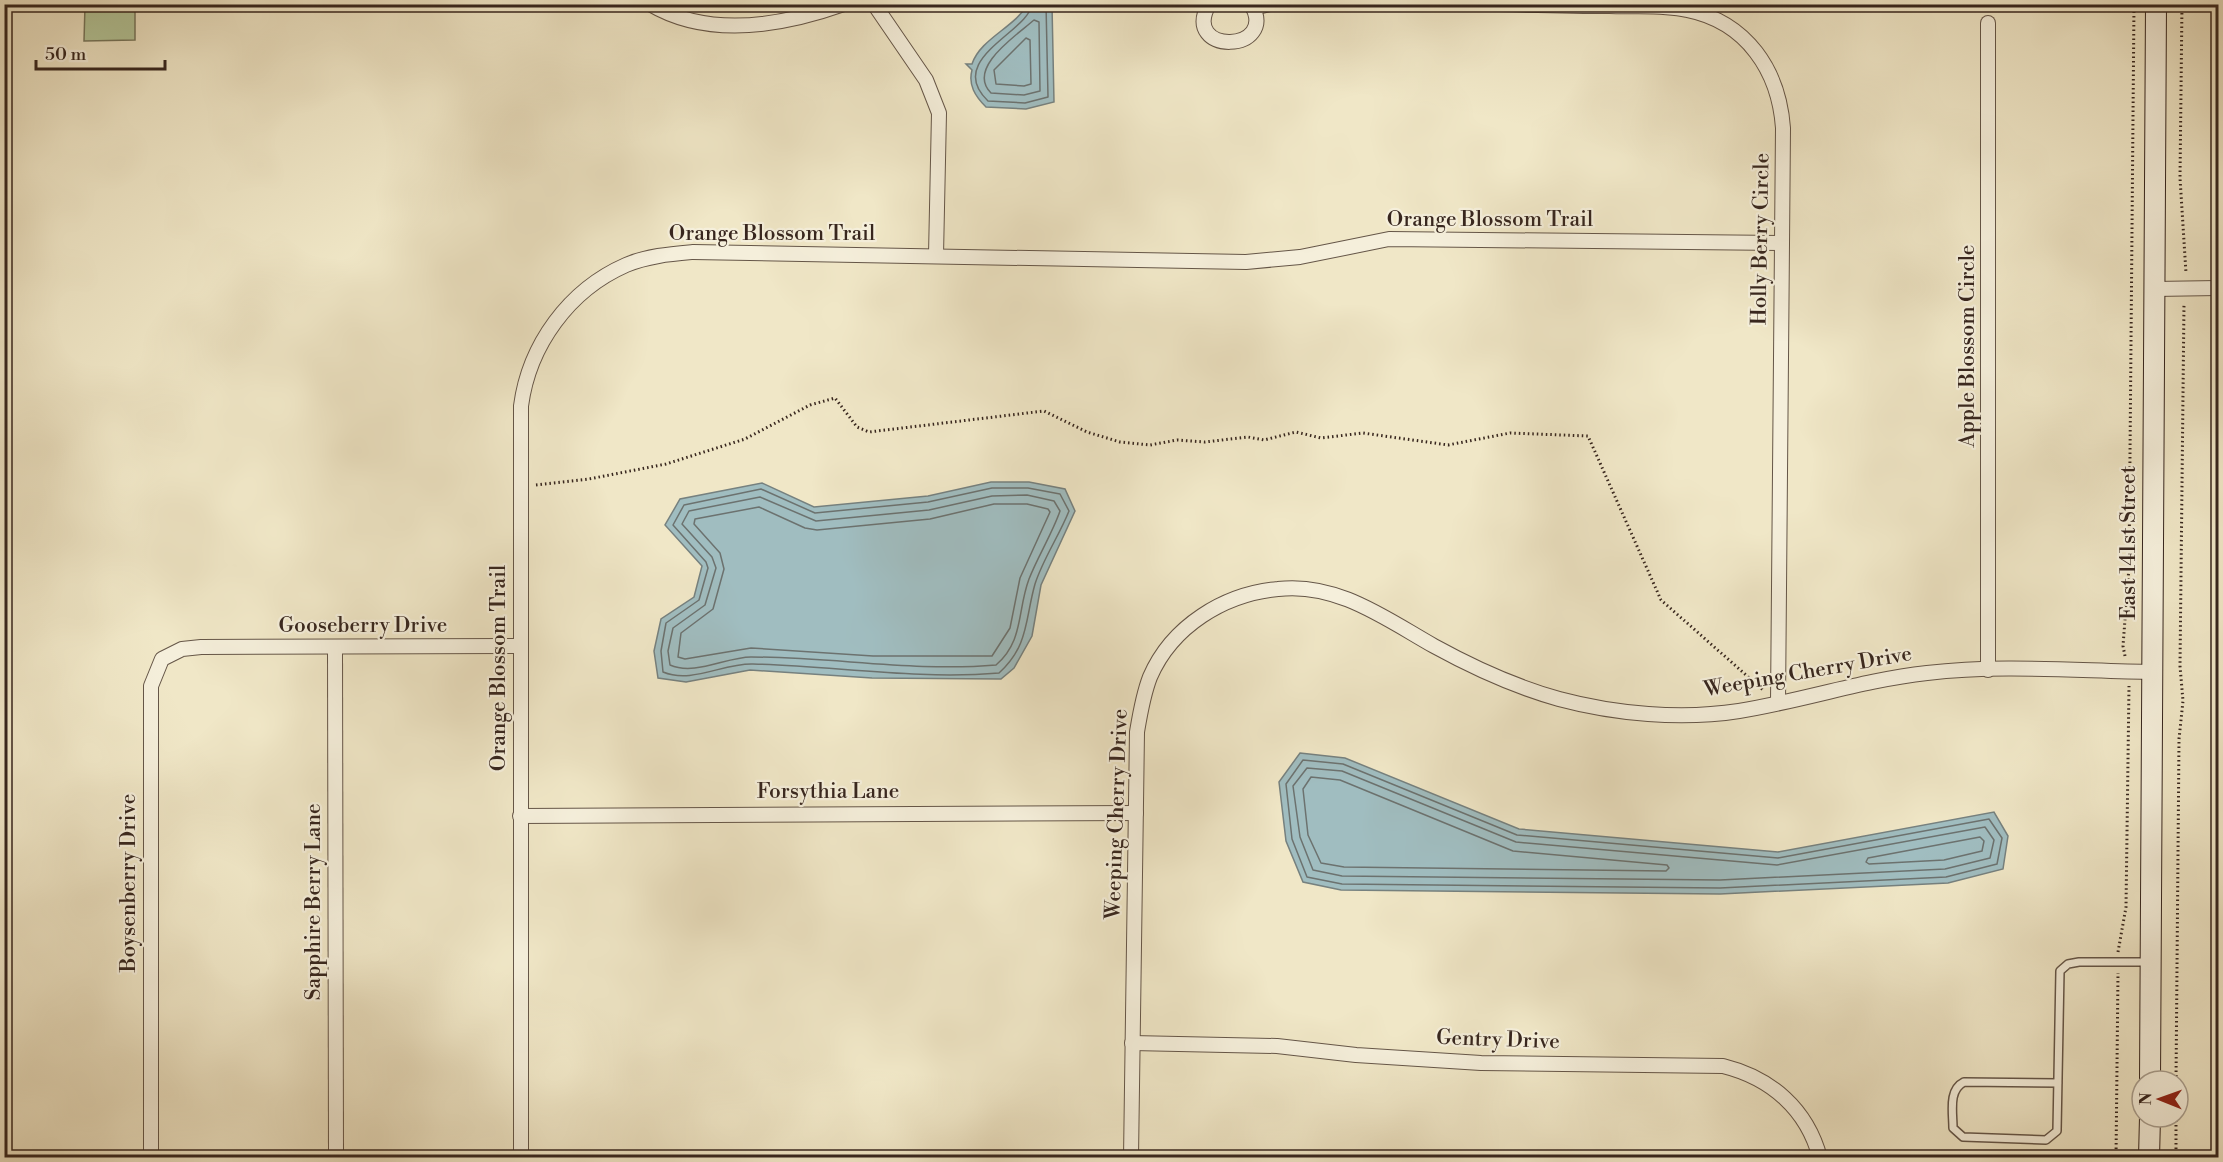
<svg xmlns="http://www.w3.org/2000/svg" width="2223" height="1162" viewBox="0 0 2223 1162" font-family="'Libre Bodoni',serif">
<rect width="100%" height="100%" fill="#f0e7c7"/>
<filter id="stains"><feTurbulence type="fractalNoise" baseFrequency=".00333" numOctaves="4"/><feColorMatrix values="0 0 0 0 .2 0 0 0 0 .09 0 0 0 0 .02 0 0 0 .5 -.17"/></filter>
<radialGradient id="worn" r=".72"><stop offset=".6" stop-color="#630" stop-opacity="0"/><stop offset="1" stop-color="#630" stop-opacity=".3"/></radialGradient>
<path fill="#b4c79a" stroke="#76765c" stroke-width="1.5" d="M85 6H135V40L84 41Z"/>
<g fill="#a0bdc0" stroke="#76817f" stroke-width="1.5">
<path d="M1027 5H1052L1054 102 1026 109 986 107C975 96 968 85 972 70L966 64H972C980 39 1015 27 1027 5Z"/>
<path d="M991 482H1029L1065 489 1075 511 1041 585 1032 636 1014 668 1001 679 872 678 750 670 686 682 658 678 654 651 661 619 694 597 702 566 665 525 680 499 762 483 814 507 928 496Z"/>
<path d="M1300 753 1345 758 1519 829 1778 852 1994 812 2008 836 2003 869 1948 883 1720 894 1341 890 1303 882 1286 841 1279 782Z"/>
</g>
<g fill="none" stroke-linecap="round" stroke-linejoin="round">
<g stroke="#6c726f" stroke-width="1.5">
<path d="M1032 4C1029 32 944 59 988 101L1025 103 1048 97 1046 4"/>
<path d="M1034 20 1039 22 1040 91 1024 95 991 93C966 68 1017 35 1034 20Z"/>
<path d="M1026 38 1030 40 1031 84 1024 86 996 84 994 70Z"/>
<path d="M992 488H1028L1060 494 1069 511C1059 536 1043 559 1035 584 1025 619 1029 646 999 673 917 680 834 666 753 664 723 663 692 684 663 672L661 651 666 623 699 600 708 568 706 562 673 525 684 505 761 489 815 513 928 502Z"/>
<path d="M992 496 1027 495 1054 501 1060 511C1052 534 1038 556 1029 579 1017 611 1024 641 996 665 914 672 833 657 751 657 726 657 695 676 670 665L668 651 673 628 705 605 716 568 712 557 682 524 689 511 760 497 816 521 929 510Z"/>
<path d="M994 504H1027L1048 509 1050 512 1020 578 1010 628 992 656H873L751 648 685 659 678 657 681 633 713 609 724 569 720 553 694 524 695 519 759 507 805 528 817 530 930 519Z"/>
<path d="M1303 760 1343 764 1517 835 1778 858 1989 819 2002 838 1997 864 1946 877 1720 888 1342 884 1307 877 1292 839 1286 784Z"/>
<path d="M1307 768 1342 771 1516 842 1777 865 1985 827 1994 840 1990 858 1945 869 1720 880 1342 876 1313 870 1300 837 1293 786Z"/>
<path d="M1311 777 1340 780 1513 851 1667 865 1669 868 1666 871 1344 867 1321 863 1308 835 1303 789Z"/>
<path d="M1980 837 1984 841 1982 851 1944 860 1869 864 1866 862 1868 858Z"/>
</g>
<defs>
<path id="lane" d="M2058 1083 1964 1082C1948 1090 1953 1112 1953 1128L1963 1137 2046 1140 2057 1131 2060 971 2068 964 2079 962H2148"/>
<g id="street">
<path d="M650 4C709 39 782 26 844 4"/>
<path d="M874 4 926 80 939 113 936 255"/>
<path d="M1209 4C1180 56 1280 53 1251 4"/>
<path d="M1499 4C1536 5 1573 6 1610 6 1635 7 1662 4 1687 10 1747 22 1779 71 1783 128L1778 703"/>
<path d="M1253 8 1270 4"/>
<path d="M2154 289 2218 288"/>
<path d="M335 647 336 1158"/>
<path d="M1988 670V23"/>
<path d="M520 816 1136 813"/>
<path d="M1132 1043 1277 1046 1356 1055 1481 1063 1723 1066C1771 1078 1807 1109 1820 1158"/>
<path d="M151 1158V686L162 659 182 649 201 647 519 646"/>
<path d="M521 1158V406C529 345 569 290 626 265 647 256 671 254 693 252L1246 262 1300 257 1389 239 1782 243"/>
<path d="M1131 1158 1137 732C1140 714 1143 695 1150 677 1172 626 1224 594 1278 589 1337 582 1386 619 1434 646 1474 668 1516 687 1559 699 1615 714 1681 720 1739 711 1802 701 1863 680 1927 673 2001 664 2078 671 2153 672"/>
</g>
<g id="secondary">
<path d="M2150 1081 2156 4"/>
<path d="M2149 1158 2150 1117"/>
</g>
</defs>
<use href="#lane" stroke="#655648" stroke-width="10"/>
<use href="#street" stroke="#655648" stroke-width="16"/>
<use href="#secondary" stroke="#37261e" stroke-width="22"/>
<g stroke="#37261e" stroke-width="3" stroke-dasharray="1.5 3" stroke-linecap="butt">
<path d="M2182 4 2180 178 2186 273"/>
<path d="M536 485 589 479 666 464 745 439 810 405 835 398 857 427 869 432 1044 411 1087 432 1120 442 1150 445 1177 440 1205 442 1248 437 1264 440 1296 432 1321 438 1363 433 1448 445 1510 433 1588 436 1661 600 1763 690"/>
<path d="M2125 656 2123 646 2129 567 2134 4"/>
<path d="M2118 952 2126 907 2129 686"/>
<path d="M2176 1081 2179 739 2183 701 2180 666 2184 303"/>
<path d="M2116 1158 2118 973"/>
<path d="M2176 1158V1117"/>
</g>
<use href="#lane" stroke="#f5efdb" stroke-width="7"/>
<use href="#street" stroke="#f5efdb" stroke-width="14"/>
<use href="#secondary" stroke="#f5efdb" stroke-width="20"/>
</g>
<g text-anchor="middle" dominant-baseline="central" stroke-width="4.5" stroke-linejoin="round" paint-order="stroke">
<g font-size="21" fill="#37261e" stroke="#f5efdb">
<text x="1490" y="220">Orange Blossom Trail</text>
<text x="772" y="234">Orange Blossom Trail</text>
<text transform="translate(1761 239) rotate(-89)">Holly Berry Circle</text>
<text transform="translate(1968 346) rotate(-90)">Apple Blossom Circle</text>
<text transform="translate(2129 543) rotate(-90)">East 141st Street</text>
<text x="363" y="626">Gooseberry Drive</text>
<text transform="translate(499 668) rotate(-90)">Orange Blossom Trail</text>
<text transform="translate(1808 672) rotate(-10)">Weeping Cherry Drive</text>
<text x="828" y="792">Forsythia Lane</text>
<text transform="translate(1117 814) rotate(-88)">Weeping Cherry Drive</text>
<text transform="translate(129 883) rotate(-90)">Boysenberry Drive</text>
<text transform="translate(314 902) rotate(-90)">Sapphire Berry Lane</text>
<text transform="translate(1498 1040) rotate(2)">Gentry Drive</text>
</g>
</g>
<rect width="2223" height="1162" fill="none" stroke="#f0e7c7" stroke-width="24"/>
<rect x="6" y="6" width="2211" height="1150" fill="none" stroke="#37261e" stroke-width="3"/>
<rect x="12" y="12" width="2199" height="1138" fill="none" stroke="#37261e" stroke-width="1.5"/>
<g transform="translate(2160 1099) rotate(271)"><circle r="28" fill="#f5efdb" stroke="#a99f8f" stroke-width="1.5"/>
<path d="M0-4.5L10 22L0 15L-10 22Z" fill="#8f2418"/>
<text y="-9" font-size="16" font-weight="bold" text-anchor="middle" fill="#37261e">N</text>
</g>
<path d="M36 60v9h129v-9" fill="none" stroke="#37261e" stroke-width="3"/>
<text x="45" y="60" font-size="18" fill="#37261e" stroke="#f5efdb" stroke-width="4.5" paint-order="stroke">50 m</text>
<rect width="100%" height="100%" filter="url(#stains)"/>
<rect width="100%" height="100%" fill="url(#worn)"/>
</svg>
